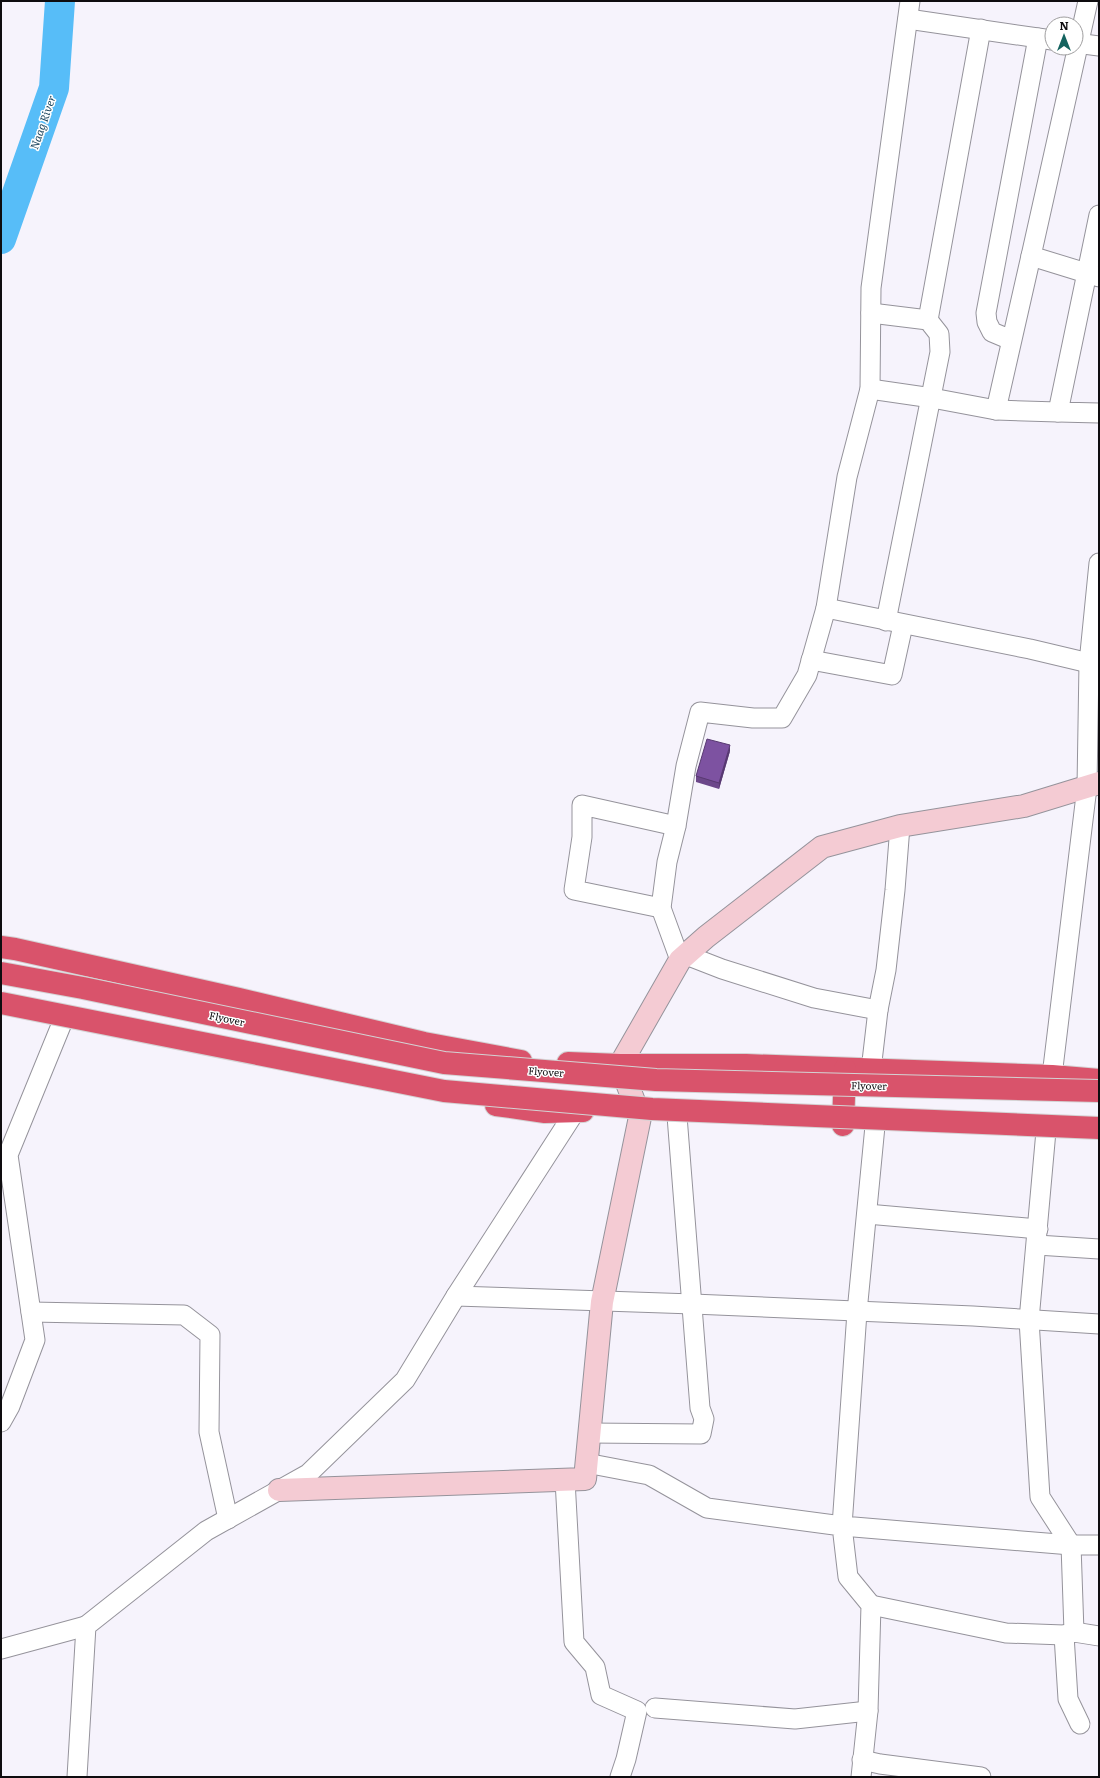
<svg xmlns="http://www.w3.org/2000/svg" width="1100" height="1778" viewBox="0 0 1100 1778" font-family="Literata,serif">
<rect width="100%" height="100%" fill="#f6f3fc"/>
<g fill="none" stroke-linecap="round" stroke-linejoin="round">
<path stroke="#57bdf8" stroke-width="30" d="M1 239 54 88 60 1"/>
<defs>
<g id="street">
<path d="M1088 1 1031 256 1099 277"/>
<path d="M908 19 1052 40"/>
<path d="M1076 43 1099 46"/>
<path d="M1099 215 1058 412 1099 413"/>
<path d="M871 313 928 320 939 334 940 352 886 621"/>
<path d="M928 320 981 29"/>
<path d="M1011 340 992 332 987 322 986 313 1038 38"/>
<path d="M870 389 932 398 996 410 1058 412"/>
<path d="M996 410 1031 256"/>
<path d="M826 608 1030 649 1089 663"/>
<path d="M811 660 892 675 903 625"/>
<path d="M661 908 574 890 582 837V805L676 826"/>
<path d="M686 955 722 969 814 998 878 1010"/>
<path d="M680 960 661 908 667 862 676 826 686 766 700 712 753 718H782L807 675 826 608 847 477 870 389 871 288 910 1"/>
<path d="M871 1070 878 1010 886 970 895 890 900 826"/>
<path d="M1052 1076 1087 787 1089 663 1099 563"/>
<path d="M875 1126 857 1312 842 1526 1071 1545H1099"/>
<path d="M1046 1131 1029 1320 1040 1497 1071 1545 1074 1632"/>
<path d="M867 1214 1038 1229"/>
<path d="M1037 1245 1099 1249"/>
<path d="M456 1296 693 1304 973 1316 1099 1324"/>
<path d="M31 1312 184 1315 210 1335 209 1432 228 1519"/>
<path d="M1 1422 10 1406 35 1340 8 1155 62 1023"/>
<path d="M589 1433 701 1434 704 1419 700 1408 677 1116"/>
<path d="M586 1463 649 1475 707 1508 842 1526 848 1577 871 1605 868 1711 861 1777"/>
<path d="M565 1480 574 1642 595 1667 601 1695 637 1711 626 1759 620 1777"/>
<path d="M871 1605 1006 1633 1064 1635 1074 1632 1099 1636"/>
<path d="M1064 1635 1068 1699 1080 1724"/>
<path d="M1 1649 86 1626"/>
<path d="M655 1708 795 1719 868 1711"/>
<path d="M862 1760 880 1764 981 1777"/>
<path d="M77 1777 86 1626 206 1531 308 1474 405 1380 456 1296 576 1110"/>
</g>
<path id="secondary" d="M279 1490 585 1479 602 1302 640 1117 620 1065 680 960 706 937 822 847 900 826 1024 806 1099 783"/>
<g id="highway">
<path d="M1 947 15 949 239 999 424 1043 521 1061"/>
<path d="M568 1063 620 1065H746L1052 1076 1099 1080"/>
<path d="M496 1105 545 1112 583 1111"/>
<path d="M843 1125 845 1069"/>
</g>
</defs>
<use href="#street" stroke="#95939b" stroke-width="21"/>
<use href="#secondary" stroke="#95939b" stroke-width="24"/>
<use href="#highway" stroke="#d4d3d4" stroke-width="24"/>
<use href="#street" stroke="#fff" stroke-width="19"/>
<use href="#secondary" stroke="#f4cbd3" stroke-width="22"/>
<use href="#highway" stroke="#d9536b" stroke-width="22"/>
<defs>
<g id="highway-bridge">
<path d="M1 973 83 988 444 1063 656 1080 1099 1091"/>
<path d="M1 1003 444 1091 652 1109 1099 1128"/>
</g>
</defs>
<use href="#highway-bridge" stroke="#d4d3d4" stroke-width="24" stroke-linecap="butt"/>
<use href="#highway-bridge" stroke="#d9536b" stroke-width="22"/>
</g>
<path fill="#6c478a" d="M730 751 719 789 696 782V776Z"/>
<path fill="#583971" d="M730 745V751L719 789V783Z"/>
<path fill="#7d52a1" stroke="#583971" d="M707 739 730 745 719 783 696 776Z"/>
<g text-anchor="middle" dominant-baseline="central" stroke-width="3" stroke-linejoin="round" paint-order="stroke">
<g font-size="10" fill="#0e0c0f" stroke="#fff">
<text transform="translate(227 1018) rotate(12)">Flyover</text>
<text transform="translate(546 1071) rotate(4)">Flyover</text>
<text transform="translate(869 1085) rotate(1)">Flyover</text>
</g>
<g font-size="11" font-style="italic" fill="#1d475f" stroke="#fff">
<text transform="translate(42 122) rotate(-71)">Naag River</text>
</g>
</g>
<rect width="1100" height="1778" fill="none" stroke="#0e0c0f" stroke-width="4"/>
<g transform="translate(1064 36)"><circle r="19" fill="#ffffff" stroke="#9f9e9f"/>
<path d="M0-3L7 15L0 10L-7 15Z" fill="#14635f"/>
<text y="-6" font-size="11" font-weight="bold" text-anchor="middle" fill="#0e0c0f">N</text>
</g>
</svg>
